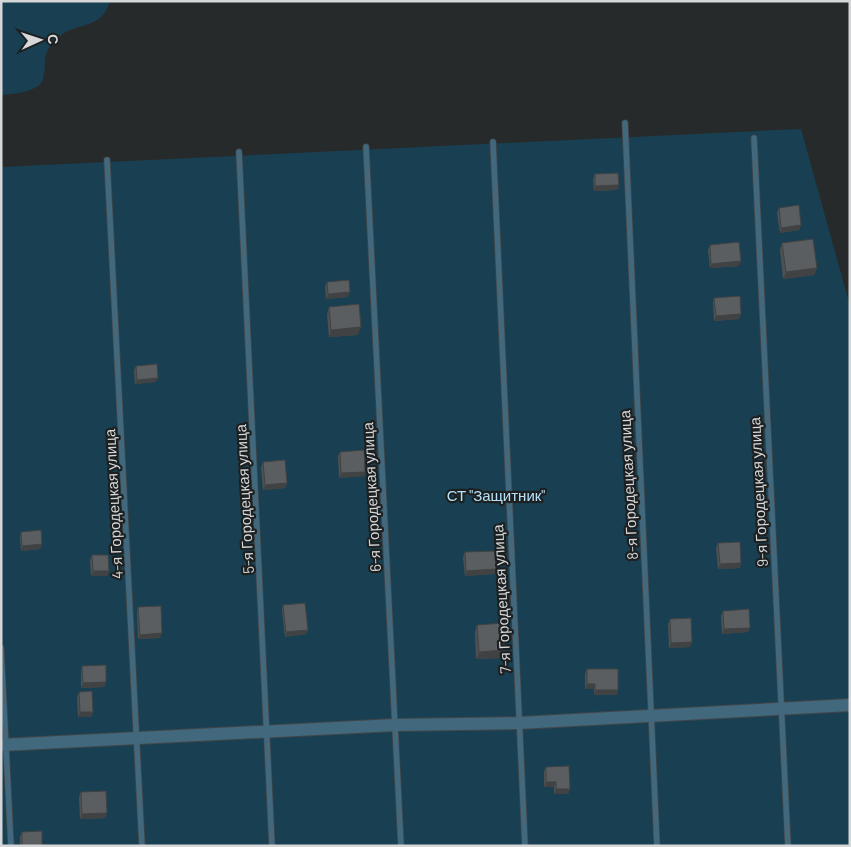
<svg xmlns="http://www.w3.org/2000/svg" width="851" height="847" viewBox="0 0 851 847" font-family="Barlow,sans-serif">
<rect width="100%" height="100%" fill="#272a2b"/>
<g fill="#194052">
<path d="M1 1H110C101 31 77 21 59 37 39 55 48 58 43 79 40 92 12 94 1 95Z"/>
<path d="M801 129 850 306V846H1V167Z"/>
</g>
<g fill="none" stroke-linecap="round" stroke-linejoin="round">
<defs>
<g id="service">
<path d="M625 123 657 846"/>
<path d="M754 138 788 846"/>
<path d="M493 142 525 846"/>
<path d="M366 147 401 846"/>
<path d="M239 152 272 846"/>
<path d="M107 160 142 846"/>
<path d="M1 648 11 846"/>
</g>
<path id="tertiary" d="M1 745 395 725 519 723 850 705"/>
</defs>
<use href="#service" stroke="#434647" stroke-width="7"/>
<use href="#tertiary" stroke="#434647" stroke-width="14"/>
<use href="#service" stroke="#42687d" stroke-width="5.5"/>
<use href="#tertiary" stroke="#42687d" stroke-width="12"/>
</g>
<g fill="#4e5153">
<path d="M595 174 619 185 617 190 594 191 593 179Z"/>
<path d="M779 208 801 225 799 230 780 233 777 213Z"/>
<path d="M782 243 817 268 814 275 783 279 780 250Z"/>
<path d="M710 245 739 266 710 268 708 250Z"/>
<path d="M327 282 348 297 326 299 325 287Z"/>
<path d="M714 298 741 314 739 319 714 321 713 302Z"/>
<path d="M329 307 358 335 329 337 327 314Z"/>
<path d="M136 366 156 382 135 384 134 370Z"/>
<path d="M340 452 365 472 364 476 339 478 338 456Z"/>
<path d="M263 462 287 483 285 488 263 490 261 467Z"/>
<path d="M21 532 42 544 40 549 21 551 20 537Z"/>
<path d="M718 543 740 568 718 569 716 548Z"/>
<path d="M465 552 496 569 494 574 465 576 463 557Z"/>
<path d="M92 555 109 571 107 576H91L90 560Z"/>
<path d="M283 605 308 630 306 634 285 637 282 610Z"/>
<path d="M138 607 160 638 138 639 137 612Z"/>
<path d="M723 611 750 628 748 632 722 634 721 616Z"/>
<path d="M670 619 692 642 690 647 669 648 668 624Z"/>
<path d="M477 625 504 658 476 659 475 632Z"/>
<path d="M82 666 106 682 104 687 81 688V671Z"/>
<path d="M587 669 618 690 617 695H594V689H585V674Z"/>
<path d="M79 692 93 712 91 717H78L77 697Z"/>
<path d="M546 767 570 789 568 794H554V787H544V771Z"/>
<path d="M81 792 105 818 80 819 79 797Z"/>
<path d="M22 832 42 845 47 846H20V837Z"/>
</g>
<g fill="#404243">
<path d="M619 185 617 190 594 191 595 186Z"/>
<path d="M801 225 799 230 780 233 781 228Z"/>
<path d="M741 261 739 266 710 268 711 264Z"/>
<path d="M817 268 814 275 783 279 786 272Z"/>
<path d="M350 292 348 297 326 299 328 294Z"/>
<path d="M741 314 739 319 714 321 716 316Z"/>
<path d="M361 327 358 335 329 337 331 330Z"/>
<path d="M158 378 156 382 135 384 137 380Z"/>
<path d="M365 472 364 476 339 478 341 473Z"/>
<path d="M287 483 285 488 263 490 265 485Z"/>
<path d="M42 544 40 549 21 551 22 546Z"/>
<path d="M741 563 740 568 718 569 720 564Z"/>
<path d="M496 569 494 574 465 576 466 571Z"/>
<path d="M93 571H109L107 576H91Z"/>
<path d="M750 628 748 632 722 634 724 629Z"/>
<path d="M308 630 306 634 285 637 286 632Z"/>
<path d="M162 633 160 638 138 639 140 635Z"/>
<path d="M692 642 690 647 669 648 671 643Z"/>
<path d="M506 650 504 658 476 659 479 652Z"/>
<path d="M106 682 104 687 81 688 83 683Z"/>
<path d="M587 684H595L594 689H585Z"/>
<path d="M595 690H618L617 695H594Z"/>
<path d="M80 712H93L91 717H78Z"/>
<path d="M546 782H556L554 787H544Z"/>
<path d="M556 789H570L568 794H554Z"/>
<path d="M107 813 105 818 80 819 82 814Z"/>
</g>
<g fill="#5b5e60" stroke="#404243">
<path d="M618 173 619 185 595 186V174Z"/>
<path d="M799 205 801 225 781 228 779 208Z"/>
<path d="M813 239 817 268 786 272 782 243Z"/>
<path d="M739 242 741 261 711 264 710 245Z"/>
<path d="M349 280 350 292 328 294 327 282Z"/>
<path d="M740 296 741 314 716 316 714 298Z"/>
<path d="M359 304 361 327 331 330 329 307Z"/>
<path d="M157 364 158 378 137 380 136 366Z"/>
<path d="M364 450 365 472 341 473 340 452Z"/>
<path d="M285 460 287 483 265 485 263 462Z"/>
<path d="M41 530 42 544 22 546 21 532Z"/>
<path d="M740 542 741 563 720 564 718 543Z"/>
<path d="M495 551 496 569 466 571 465 552Z"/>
<path d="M92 555H108L109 571H93Z"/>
<path d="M305 603 308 630 286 632 283 605Z"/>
<path d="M161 606 162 633 140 635 138 607Z"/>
<path d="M749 609 750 628 724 629 723 611Z"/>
<path d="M691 618 692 642 671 643 670 619Z"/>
<path d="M504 623 506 650 479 652 477 625Z"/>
<path d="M106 665V682L83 683 82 666Z"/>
<path d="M587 669H618V690H595V684H587Z"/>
<path d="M92 691 93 712H80L79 692Z"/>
<path d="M569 766 570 789H556V782H546V767Z"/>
<path d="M106 791 107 813 82 814 81 792Z"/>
<path d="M42 831V845H47V846H22V832Z"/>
</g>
<g text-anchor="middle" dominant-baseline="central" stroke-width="4.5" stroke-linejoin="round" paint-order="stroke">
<g font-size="15" fill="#d5d7d8" stroke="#1d2021">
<text transform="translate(628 485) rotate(-93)">8-я Городецкая улица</text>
<text transform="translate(758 492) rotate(-93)">9-я Городецкая улица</text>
<text transform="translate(371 497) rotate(-93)">6-я Городецкая улица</text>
<text transform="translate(244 499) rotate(-93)">5-я Городецкая улица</text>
<text transform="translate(113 504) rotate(-93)">4-я Городецкая улица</text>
<text transform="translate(501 599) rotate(-93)">7-я Городецкая улица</text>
</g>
<g font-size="15" fill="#b6e1f8" stroke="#1d2021">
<text x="496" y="495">СТ "Защитник"</text>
</g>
</g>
<rect width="851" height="847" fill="none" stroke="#d5d7d8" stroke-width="5"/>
<g transform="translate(40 40) rotate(87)" stroke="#1d2021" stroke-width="4" paint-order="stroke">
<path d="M0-4L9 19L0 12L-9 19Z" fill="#d5d7d8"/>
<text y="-8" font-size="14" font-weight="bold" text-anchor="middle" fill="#d5d7d8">С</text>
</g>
</svg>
